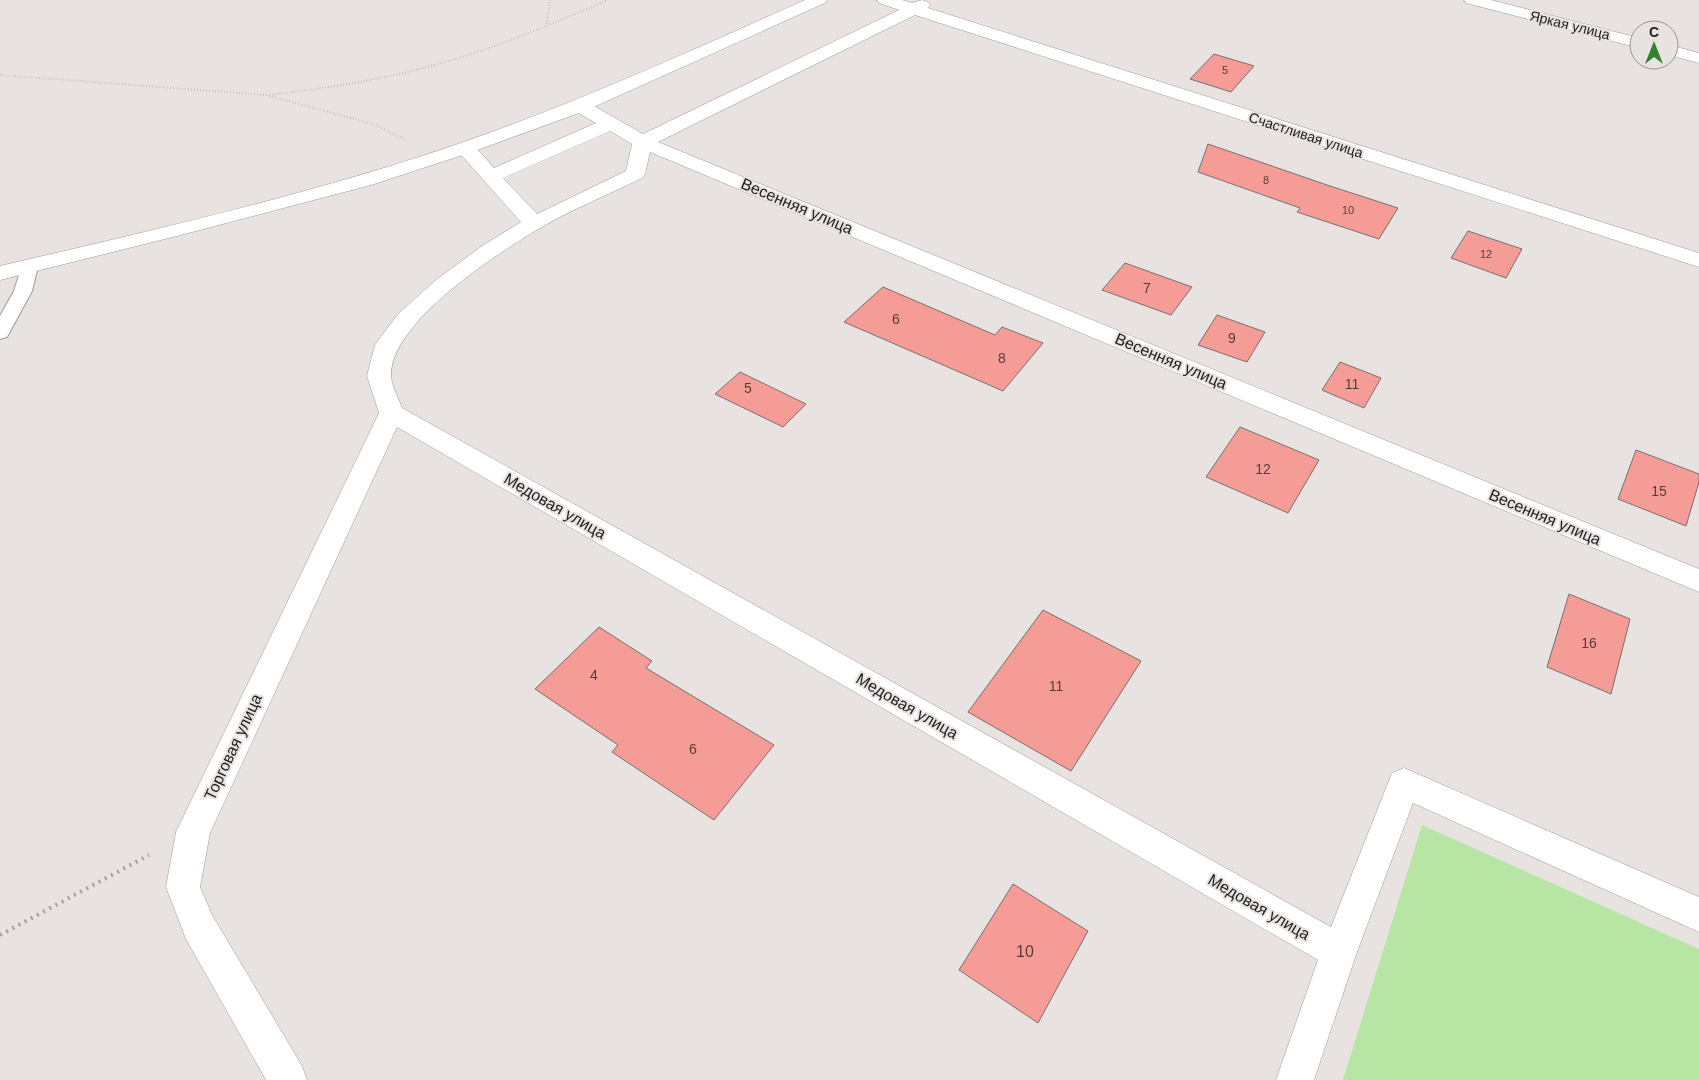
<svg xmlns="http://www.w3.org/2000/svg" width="1699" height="1080" viewBox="0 0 1699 1080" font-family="Arial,sans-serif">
<rect width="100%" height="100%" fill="#e8e3e1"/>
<path fill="#b7e5a4" d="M1422 825 1699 949V1080H1343Z"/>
<g fill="#f69c96" stroke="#767070">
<path d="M1214 54 1254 66 1231 92 1190 79Z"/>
<path d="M1208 144 1327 185 1398 208 1379 239 1297 212 1300 208 1198 172Z"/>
<path d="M1468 231 1522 249 1506 278 1451 258Z"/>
<path d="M1125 263 1192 287 1171 315 1102 290Z"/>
<path d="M883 287 995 335 1002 327 1043 343 1003 391 844 322Z"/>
<path d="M1217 315 1265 332 1247 362 1198 345Z"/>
<path d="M1340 362 1381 378 1364 408 1322 390Z"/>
<path d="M740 372 806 404 783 427 715 394Z"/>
<path d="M1240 427 1319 460 1288 513 1206 477Z"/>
<path d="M1636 450 1699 474V482L1686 526 1618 499Z"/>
<path d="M1569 594 1630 619 1611 694 1547 667Z"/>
<path d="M1043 610 1141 661 1071 771 968 712Z"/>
<path d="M599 627 652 661 646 668 774 745 714 820 612 752 618 745 535 689Z"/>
<path d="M1013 884 1088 931 1038 1023 959 970Z"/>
</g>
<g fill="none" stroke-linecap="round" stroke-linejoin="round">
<defs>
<path id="service" d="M29 261 35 262 38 266 32 291 7 337 0 339V316L14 291 23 262Z"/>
<g id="minor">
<path d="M877 0H902L912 3 922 0 928 2 930 5 928 8 1699 253V267L915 15 658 142 1699 569V592L650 152 645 174 642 178C608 195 572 209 540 228 498 253 390 322 391 376 391 385 399 399 402 408L1331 927 1392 773 1404 768 1699 897V932L1413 803 1357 952 1314 1080H1276L1318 960 397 427 210 833 200 887 212 915 302 1066 307 1080H266L186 939 166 887 176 832 379 413 367 376 375 345 398 314 436 280 482 246 521 222 455 148 458 144C474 140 484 157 494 168L596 123 573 110 571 106 573 102 580 100 587 102 643 134 899 10 879 3ZM610 131 632 144 626 171 537 214 503 178Z"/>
<path d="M1464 0H1491L1639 38V48L1466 3Z"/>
<path d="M1669 45 1699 53V63L1669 55Z"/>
</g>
<path id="tertiary" d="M805 0H827L825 3 587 110 472 152 371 185 173 237 0 280V266C154 230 309 195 458 144 577 103 691 51 805 0Z"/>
</defs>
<use href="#service" stroke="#9e9997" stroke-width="2"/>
<use href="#minor" stroke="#9e9997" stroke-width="1"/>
<use href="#tertiary" stroke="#9e9997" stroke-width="1"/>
<g stroke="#a39f9e" stroke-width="2" stroke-dasharray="0.5 2.5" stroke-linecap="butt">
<path d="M547 24 550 0"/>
<path d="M0 75 266 95 373 124 404 139"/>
<path d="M269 95C328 88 387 79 445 62 501 46 554 23 608 0"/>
</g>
<path stroke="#a39f9e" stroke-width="4" stroke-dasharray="2 5" stroke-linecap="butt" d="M0 935 149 855"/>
<use href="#service" fill="#fff" fill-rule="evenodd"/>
<use href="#minor" fill="#fff" fill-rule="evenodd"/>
<use href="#tertiary" fill="#fff" fill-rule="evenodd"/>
</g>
<g text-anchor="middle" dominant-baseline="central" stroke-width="4" stroke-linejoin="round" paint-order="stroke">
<g font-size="11" fill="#553d3a">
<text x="1225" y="70">5</text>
<text x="1266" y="180">8</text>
<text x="1348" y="210">10</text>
<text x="1486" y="254">12</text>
</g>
<g font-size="14" fill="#1f1d1c" stroke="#e8e3e1">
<text transform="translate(1570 25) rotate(14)">Яркая улица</text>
<text transform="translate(1306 135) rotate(18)">Счастливая улица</text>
</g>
<g font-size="14" fill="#553d3a">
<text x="1147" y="288">7</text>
<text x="896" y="319">6</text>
<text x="1232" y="338">9</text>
<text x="1002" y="358">8</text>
<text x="1352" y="384">11</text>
<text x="748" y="388">5</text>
<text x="1263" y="469">12</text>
<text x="1659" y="491">15</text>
<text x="1589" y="643">16</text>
<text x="594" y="675">4</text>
<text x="1056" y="686">11</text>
<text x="693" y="749">6</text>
</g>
<g font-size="16" fill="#1f1d1c" stroke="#e8e3e1">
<text transform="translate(797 206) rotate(23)">Весенняя улица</text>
<text transform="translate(1171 361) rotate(23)">Весенняя улица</text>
<text transform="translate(555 506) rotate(30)">Медовая улица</text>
<text transform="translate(1545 517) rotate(23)">Весенняя улица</text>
<text transform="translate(907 706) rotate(30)">Медовая улица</text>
<text transform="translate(233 747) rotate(-65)">Торговая улица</text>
<text transform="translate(1259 907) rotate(30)">Медовая улица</text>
</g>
<g font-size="16" fill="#553d3a">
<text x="1025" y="951">10</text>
</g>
</g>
<g transform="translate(1654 45)"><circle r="24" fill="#e8e3e1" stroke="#989492"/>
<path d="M0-4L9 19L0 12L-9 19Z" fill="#2f822f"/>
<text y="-8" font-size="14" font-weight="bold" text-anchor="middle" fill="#1f1d1c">С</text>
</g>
</svg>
